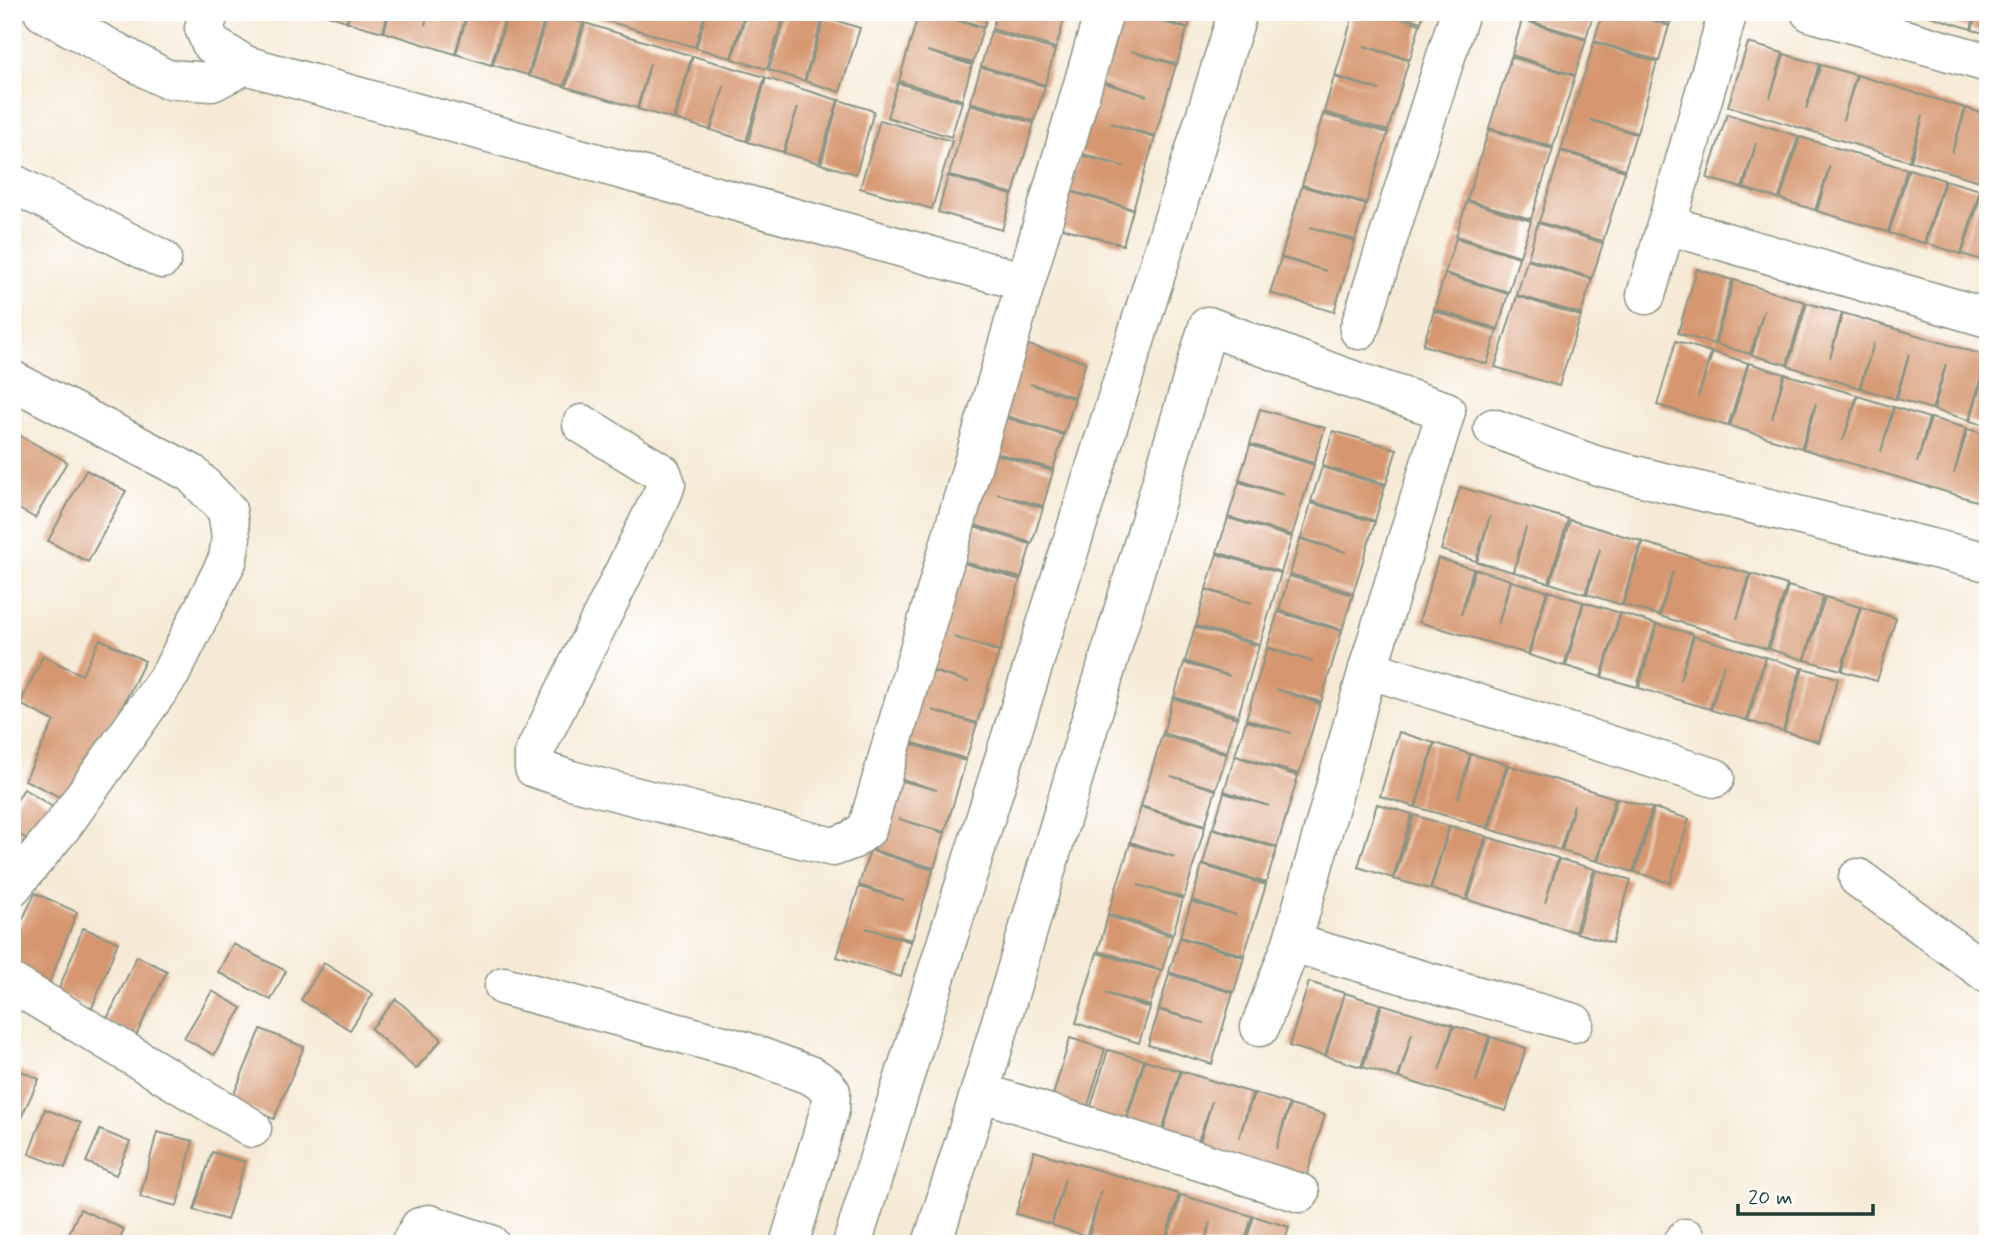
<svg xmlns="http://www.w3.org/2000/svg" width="2000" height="1256" viewBox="0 0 2000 1256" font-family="Mynerve,sans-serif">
<rect width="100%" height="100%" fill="#fff"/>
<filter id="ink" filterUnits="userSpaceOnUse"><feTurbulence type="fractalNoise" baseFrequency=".0143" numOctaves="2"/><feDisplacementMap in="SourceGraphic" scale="14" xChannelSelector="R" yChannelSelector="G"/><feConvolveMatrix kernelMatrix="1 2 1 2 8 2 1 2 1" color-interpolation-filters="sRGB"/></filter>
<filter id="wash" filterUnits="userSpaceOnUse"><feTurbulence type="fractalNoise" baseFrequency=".00686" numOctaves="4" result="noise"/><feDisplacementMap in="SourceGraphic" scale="28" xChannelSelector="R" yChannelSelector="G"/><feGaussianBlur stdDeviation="1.57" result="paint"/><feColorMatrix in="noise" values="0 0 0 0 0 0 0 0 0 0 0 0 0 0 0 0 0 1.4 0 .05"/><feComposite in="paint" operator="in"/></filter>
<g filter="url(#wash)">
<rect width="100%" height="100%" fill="#f6ead6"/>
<g id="blocks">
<g fill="#d6976f">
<path d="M319 12H349L346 21Z"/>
<path d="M350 12H388L383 32 347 22Z"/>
<path d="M390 12H428L425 25 429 12H467L455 54 384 32Z"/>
<path d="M468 12H507L491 65 456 54Z"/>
<path d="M508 12H546L528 75 493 65Z"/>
<path d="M588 12H705L695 47 587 15Z"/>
<path d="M707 12H745L731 58 696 48Z"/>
<path d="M747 12H785L767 69 732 59Z"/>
<path d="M787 12H808L823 17 804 81 769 70Z"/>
<path d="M919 12H928L983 28 973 63 927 51 972 65 962 100 899 81Z"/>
<path d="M936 12H988L984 27Z"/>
<path d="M997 12H1063L1066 13 1056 48 992 29Z"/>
<path d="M1123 12H1130L1187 29 1177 64 1131 51 1176 65 1155 136 1110 123 1155 138 1133 209 1069 190 1080 155 1125 167 1080 153 1101 82 1147 96 1102 81Z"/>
<path d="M1138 12H1192L1188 28Z"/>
<path d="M1354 12H1381L1420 24 1410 59 1364 46 1409 60 1388 131 1324 112 1334 77 1380 90 1335 76Z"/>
<path d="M1389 12H1424L1421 22Z"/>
<path d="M1525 12H1594L1586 38 1523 19Z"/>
<path d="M1603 12H1626L1669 26 1659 61 1594 41Z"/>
<path d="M1632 12H1673L1670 24Z"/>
<path d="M1917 12H1976L1971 29Z"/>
<path d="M1977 12H1988V34L1972 30Z"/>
<path d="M548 13 583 23 564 86 529 76Z"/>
<path d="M825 17 860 28 840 92 805 81Z"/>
<path d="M1522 20 1586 40 1575 75 1512 55Z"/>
<path d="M585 23 692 56 673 119 638 109 650 63 637 108 566 87Z"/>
<path d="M991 31 1055 50 1045 85 981 66Z"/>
<path d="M1594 42 1657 62 1637 133 1591 120 1636 134 1625 169 1561 150Z"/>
<path d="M1748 43 1783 53 1770 98 1784 54 1819 64 1806 109 1821 65 1856 75 1843 120 1857 75 1965 108 1952 153 1966 108 1988 115V165L1983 182 1911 161 1923 116 1909 161 1728 106Z"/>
<path d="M693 56 765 77 746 141 711 130 724 86 710 130 675 119Z"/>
<path d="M1511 57 1575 76 1553 147 1489 128Z"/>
<path d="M981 67 1045 86 1034 121 970 102Z"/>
<path d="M766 78 838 100 819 163 784 153 798 107 783 152 748 142Z"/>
<path d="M898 83 962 102 951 137 887 117Z"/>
<path d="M839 100 874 111 856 174 821 164Z"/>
<path d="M970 104 1034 123 1013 194 949 175Z"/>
<path d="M1323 114 1388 133 1366 203 1302 185Z"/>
<path d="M1727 114 1798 136 1779 199 1744 188 1756 143 1742 188 1707 178Z"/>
<path d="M880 120 952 141 932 209 860 188Z"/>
<path d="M1489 129 1553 149 1531 219 1467 200Z"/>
<path d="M1800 137 1907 169 1888 232 1817 211 1830 165 1815 210 1780 199Z"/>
<path d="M1561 151 1625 171 1603 241 1539 222Z"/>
<path d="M1909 169 1944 180 1924 243 1889 233Z"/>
<path d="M948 176 1012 195 1002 230 938 212Z"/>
<path d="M1945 180 1980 190 1961 254 1926 243Z"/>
<path d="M1302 186 1366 205 1355 240 1310 227 1355 241 1334 312 1270 293 1281 258 1326 271 1281 257Z"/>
<path d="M1069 191 1133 210 1123 245 1059 227Z"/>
<path d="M1982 191 1988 192V262L1962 254Z"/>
<path d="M1467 201 1531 221 1520 256 1456 236Z"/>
<path d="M1538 223 1603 243 1592 278 1528 258Z"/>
<path d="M1456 238 1519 257 1509 292 1445 273Z"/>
<path d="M1527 260 1592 279 1581 314 1517 295Z"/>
<path d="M1697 269 1732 280 1714 344 1678 333Z"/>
<path d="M1445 274 1508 294 1498 329 1434 309Z"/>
<path d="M1734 280 1805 302 1787 365 1752 355 1764 310 1750 354 1715 344Z"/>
<path d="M1517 296 1581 316 1559 386 1495 367Z"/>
<path d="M1807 303 1842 313 1830 358 1843 313 1987 356 1969 420 1934 410 1946 364 1932 409 1897 399 1909 354 1895 399 1860 388 1874 343 1859 388 1788 366Z"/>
<path d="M1434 311 1497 330 1487 364 1423 345Z"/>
<path d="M1676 341 1711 352 1698 397 1713 352 1748 363 1728 426 1657 405Z"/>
<path d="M1022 343 1086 362 1075 397 1030 384 1075 399 1064 434 1001 414Z"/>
<path d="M1749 363 1784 374 1772 419 1785 374 1857 395 1843 441 1858 396 1893 407 1881 452 1894 407 1929 418 1917 463 1931 418 1966 428 1954 474 1968 429 1988 435V488L1983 503 1803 449 1816 403 1801 448 1730 426Z"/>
<path d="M1987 363H1988V426L1970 421Z"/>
<path d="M1260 409 1325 428 1314 463 1250 444Z"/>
<path d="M1000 416 1064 435 1053 469 990 451Z"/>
<path d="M12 431 67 462 35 518 12 505Z"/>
<path d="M1333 431 1397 449 1386 484 1322 466Z"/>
<path d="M1250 445 1314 465 1292 535 1228 517 1239 482 1284 495 1239 480Z"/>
<path d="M989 452 1053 471 1043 506 997 494 1043 508 1032 543 968 523Z"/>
<path d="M1322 467 1385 486 1375 521 1311 501Z"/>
<path d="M86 470 126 491 88 562 48 541Z"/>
<path d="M1460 487 1568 519 1549 583 1514 572 1526 527 1513 572 1477 562 1490 516 1476 561 1441 550Z"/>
<path d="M1311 503 1375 522 1353 593 1290 574 1300 539 1346 552 1301 538Z"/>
<path d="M1228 518 1292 537 1281 572 1217 552Z"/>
<path d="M1570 520 1641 541 1622 605 1587 594 1600 549 1585 594 1550 583Z"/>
<path d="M968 525 1031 544 1021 578 957 560Z"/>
<path d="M1643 542 1750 574 1737 619 1752 574 1787 585 1767 649 1660 616 1673 571 1659 615 1623 605Z"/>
<path d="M1217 554 1281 573 1260 644 1196 626 1206 590 1252 603 1206 589Z"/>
<path d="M1438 558 1473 569 1461 615 1475 569 1510 580 1498 625 1511 581 1547 591 1528 654 1419 622Z"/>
<path d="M957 561 1020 580 1000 651 954 637 999 652 977 723 932 710 977 724 966 759 903 740 924 669 969 682 924 668Z"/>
<path d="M1289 576 1353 595 1342 630 1279 610Z"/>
<path d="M1788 586 1823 596 1804 660 1769 649Z"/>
<path d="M1548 591 1583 602 1564 666 1529 655Z"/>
<path d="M1825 597 1860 607 1841 670 1805 660Z"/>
<path d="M1584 602 1620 613 1601 677 1566 666Z"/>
<path d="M1861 607 1896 618 1877 681 1842 671Z"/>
<path d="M1278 612 1342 631 1321 702 1276 689 1320 704 1299 774 1235 755 1246 721 1291 733 1246 719 1267 648 1313 662 1267 647Z"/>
<path d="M1621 613 1656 624 1637 687 1602 677Z"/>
<path d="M1657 624 1693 634 1680 680 1694 636 1765 657 1746 720 1711 710 1724 664 1710 709 1639 688Z"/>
<path d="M1195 627 1259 646 1238 716 1174 697 1184 663 1230 676 1185 661Z"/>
<path d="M100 639 145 661 74 804 25 780 54 721 20 704 43 656 82 675Z"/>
<path d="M1766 657 1801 668 1783 731 1748 721Z"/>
<path d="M1803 668 1838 678 1819 742 1784 731Z"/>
<path d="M1173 698 1237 718 1227 752 1163 733Z"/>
<path d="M1399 732 1434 743 1415 807 1380 796Z"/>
<path d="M1162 735 1227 754 1216 789 1171 776 1216 790 1205 825 1141 806Z"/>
<path d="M902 741 966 761 945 832 899 819 945 833 934 868 870 849 891 778 937 790 892 776Z"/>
<path d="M1435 743 1470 754 1458 799 1471 754 1507 764 1488 828 1416 807Z"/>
<path d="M1235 756 1298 776 1277 847 1213 828 1224 793 1269 806 1224 791Z"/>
<path d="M1508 765 1615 798 1597 861 1562 851 1574 805 1560 850 1489 829Z"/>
<path d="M24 789 56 809 34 843 12 830V808Z"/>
<path d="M1617 798 1652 808 1633 872 1598 861Z"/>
<path d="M1377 804 1412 814 1393 878 1358 867Z"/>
<path d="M1141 807 1205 827 1184 898 1138 885 1183 899 1173 934 1108 914 1130 844 1175 857 1130 842Z"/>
<path d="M1654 808 1689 819 1670 883 1635 872Z"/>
<path d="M1414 815 1449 826 1430 889 1394 879Z"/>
<path d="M1450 826 1486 836 1466 900 1431 889Z"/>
<path d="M1212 829 1277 848 1266 883 1203 864Z"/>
<path d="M1487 837 1558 858 1545 903 1559 859 1594 869 1575 932 1468 900Z"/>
<path d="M870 850 933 870 912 940 866 928 911 942 901 977 837 957 859 887 904 900 859 885Z"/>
<path d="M1202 865 1266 885 1244 955 1180 937 1191 902 1236 915 1192 900Z"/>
<path d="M1596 870 1631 880 1612 943 1577 933Z"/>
<path d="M35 893 77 912 46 991 12 976V942Z"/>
<path d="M1108 916 1172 936 1162 970 1098 951Z"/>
<path d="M83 928 118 942 92 1008 57 994Z"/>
<path d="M1180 938 1244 957 1234 992 1169 972Z"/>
<path d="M233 944 286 971 271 1000 218 972Z"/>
<path d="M1097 953 1161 971 1150 1006 1105 993 1150 1008 1139 1043 1076 1023Z"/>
<path d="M137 956 167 971 136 1036 106 1021Z"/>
<path d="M324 963 373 994 350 1030 301 1000Z"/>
<path d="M1169 974 1233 993 1212 1064 1148 1045 1159 1010 1204 1023 1159 1009Z"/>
<path d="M1309 982 1344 993 1325 1056 1289 1046Z"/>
<path d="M212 991 242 1008 214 1055 184 1038Z"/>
<path d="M1345 993 1380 1004 1361 1067 1326 1056Z"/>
<path d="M396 999 442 1039 416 1069 371 1029Z"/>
<path d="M1382 1004 1453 1025 1439 1071 1454 1026 1489 1036 1476 1082 1491 1037 1526 1048 1506 1111 1399 1078 1412 1033 1398 1078 1363 1067Z"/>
<path d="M261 1029 304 1047 274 1119 231 1101Z"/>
<path d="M1070 1038 1105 1049 1086 1112 1051 1102Z"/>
<path d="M1108 1050 1144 1060 1124 1123 1089 1113Z"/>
<path d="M1145 1060 1180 1071 1161 1134 1126 1124Z"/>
<path d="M12 1067 39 1079 12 1137Z"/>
<path d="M1181 1071 1252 1093 1239 1138 1254 1093 1289 1104 1276 1149 1290 1105 1325 1115 1306 1178 1199 1145 1212 1101 1197 1145 1162 1135Z"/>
<path d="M45 1109 81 1123 65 1168 29 1154Z"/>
<path d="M100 1130 130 1142 116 1175 86 1162Z"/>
<path d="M157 1132 193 1141 177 1206 140 1197Z"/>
<path d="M1034 1151 1179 1194 1164 1244H1116L1089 1236 1101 1190 1087 1236 1052 1225 1065 1179 1051 1224 1016 1214Z"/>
<path d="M212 1152 245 1162 227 1220 194 1210Z"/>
<path d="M1181 1195 1252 1216 1244 1244H1205L1210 1223 1204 1244H1165Z"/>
<path d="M80 1209 124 1229 118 1244H64Z"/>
<path d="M1254 1216 1289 1227 1284 1244H1245Z"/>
</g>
</g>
</g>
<g filter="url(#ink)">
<use href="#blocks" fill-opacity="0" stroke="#8a9485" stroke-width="2"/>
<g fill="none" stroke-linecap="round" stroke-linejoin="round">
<defs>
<g id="street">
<path d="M43 12 166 79 212 82 245 65"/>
<path d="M210 12 204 28 211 44 245 65 1025 282"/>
<path d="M1810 12 1988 63"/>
<path d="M12 183 162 259"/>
<path d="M1667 225 1988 318"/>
<path d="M1646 295 1728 12"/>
<path d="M1359 330 1460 12"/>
<path d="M12 380 191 473 227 510 231 537 228 559 171 673 64 824 12 887"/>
<path d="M582 424 662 473 666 484 662 495 534 753V768L571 780 833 847 852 840 867 829 1104 12"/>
<path d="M1493 428 1598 466 1988 562"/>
<path d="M1368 669 1715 778"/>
<path d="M1858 878 1988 974"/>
<path d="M1292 943 1574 1023"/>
<path d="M12 983 252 1128"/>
<path d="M504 986 742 1050 812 1076 826 1085 831 1092 830 1109 789 1244"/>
<path d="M980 1092 1300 1193"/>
<path d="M410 1244 420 1227 429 1224 490 1244"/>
<path d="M852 1244 1238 12"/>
<path d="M932 1244 980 1092 1208 326 1344 377 1446 411 1368 669 1292 943 1260 1027"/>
<path d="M1682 1244 1686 1238"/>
</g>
</defs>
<use href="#street" stroke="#8a9485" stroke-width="41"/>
<use href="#street" stroke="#fff" stroke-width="38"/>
</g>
</g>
<rect width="2000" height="1256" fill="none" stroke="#fff" stroke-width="42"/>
<path d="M1738 1204v10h135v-10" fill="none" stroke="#1f3d34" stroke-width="3.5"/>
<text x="1748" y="1204" font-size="21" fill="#1f3d34" stroke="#ffffff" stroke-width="5" paint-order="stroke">20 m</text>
</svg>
